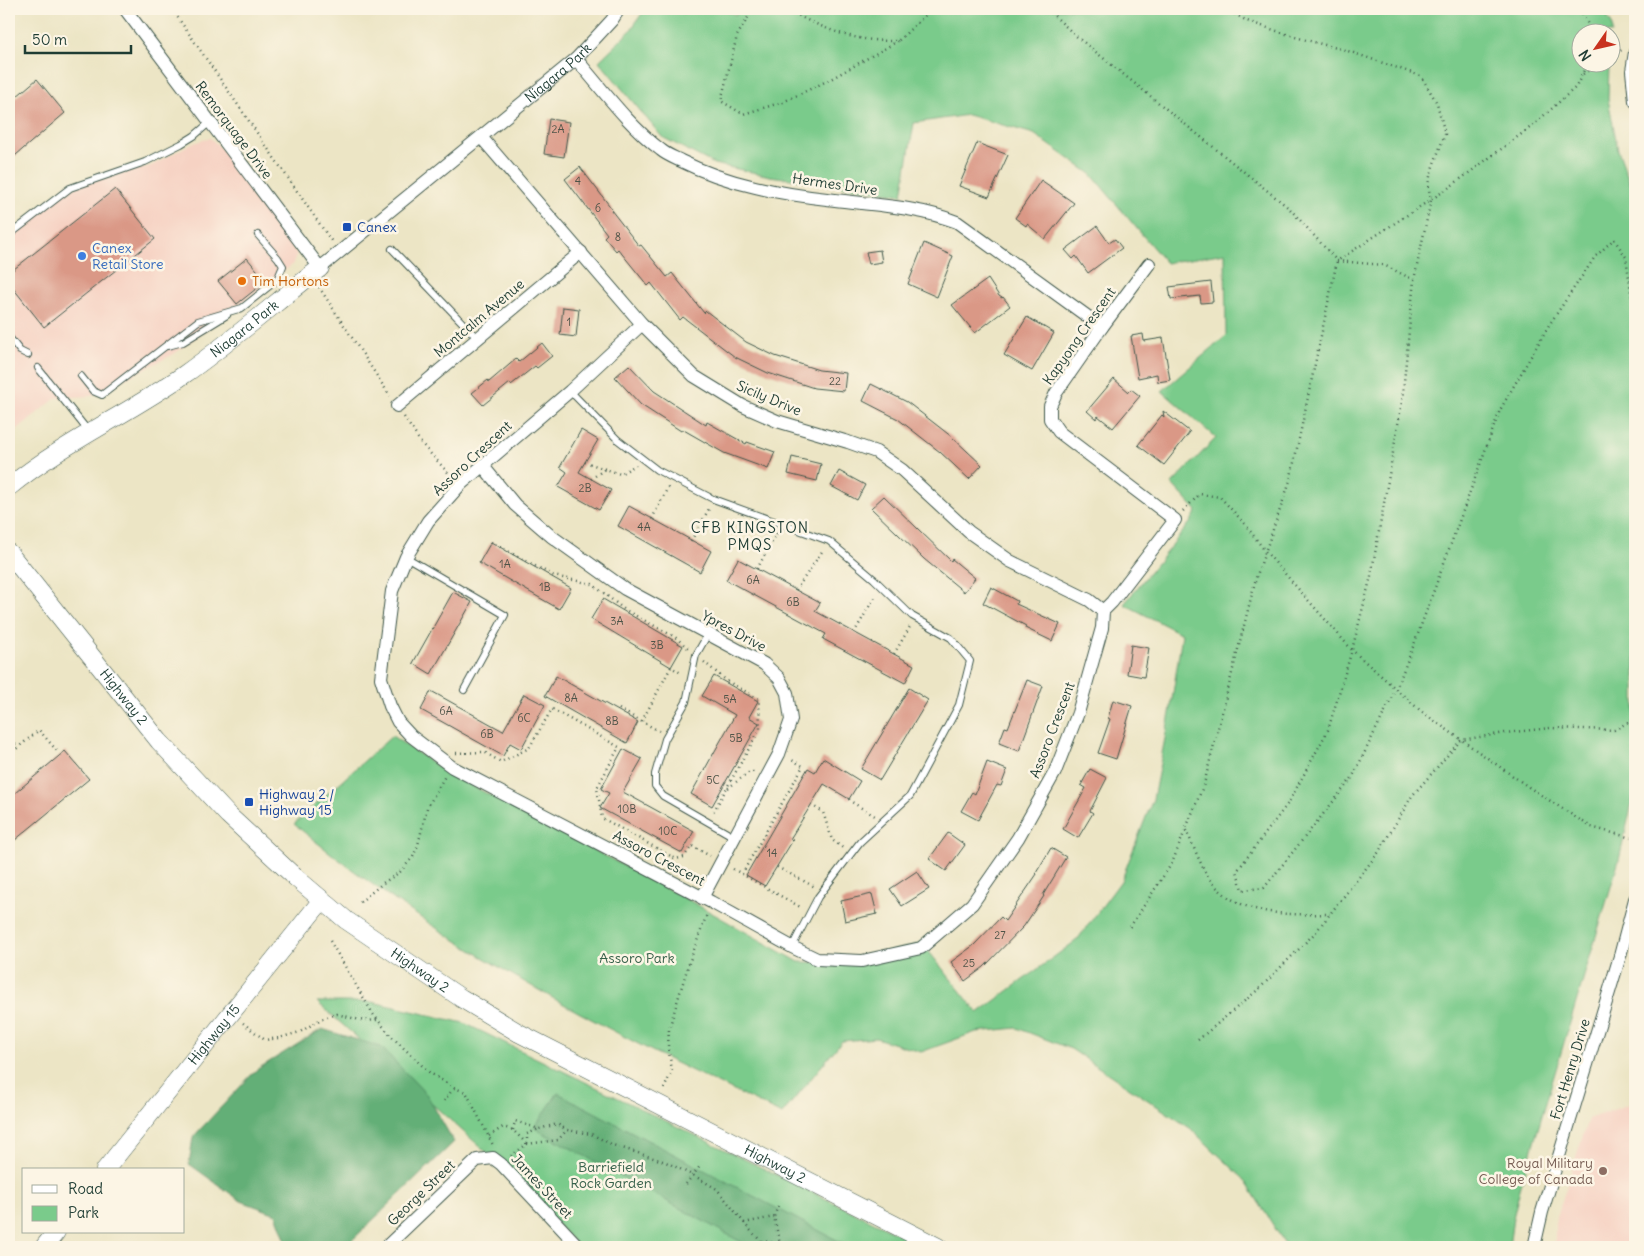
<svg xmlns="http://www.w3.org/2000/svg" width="1644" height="1256" viewBox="0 0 1644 1256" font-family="Delius,sans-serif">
<rect width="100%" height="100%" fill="#fcf5e5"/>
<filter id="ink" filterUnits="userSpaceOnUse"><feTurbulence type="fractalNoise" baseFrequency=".02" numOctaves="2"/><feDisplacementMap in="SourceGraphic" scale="10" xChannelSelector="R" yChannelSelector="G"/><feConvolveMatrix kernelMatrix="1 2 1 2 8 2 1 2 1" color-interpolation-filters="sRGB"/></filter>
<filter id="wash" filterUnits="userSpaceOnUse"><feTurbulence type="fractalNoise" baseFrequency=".0096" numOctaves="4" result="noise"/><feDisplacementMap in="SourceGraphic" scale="20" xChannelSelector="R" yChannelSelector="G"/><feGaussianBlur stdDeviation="1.12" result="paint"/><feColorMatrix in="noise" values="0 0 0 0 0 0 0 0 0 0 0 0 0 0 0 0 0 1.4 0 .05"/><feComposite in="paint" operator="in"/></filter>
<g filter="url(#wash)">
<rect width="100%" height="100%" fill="#ece5c5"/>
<g fill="#f6d2c3">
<path d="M210 138 235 161 297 254 292 265 174 354 91 396 56 398 9 436V233L56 197 82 184 151 166 190 144Z"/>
<path d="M1635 1102V1247H1555V1223L1588 1119Z"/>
</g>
<g fill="#7acb8b" stroke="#4c8460">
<path d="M645 9H723L736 15 739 9H1602L1612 24V33L1582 32V62L1609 63 1608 99 1618 150 1635 197V789L1619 860 1520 1189 1513 1218 1509 1247H1287L1244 1179 1190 1128 1071 1049 1017 1028 976 1032 921 1052 876 1038 842 1041 782 1114C724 1086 665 1059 608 1028 498 970 391 904 294 824L392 736 448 773 694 903 799 962 846 963 922 943 978 1013 1077 940 1121 881 1153 799 1170 713 1182 634 1124 604 1190 523 1197 511 1172 484 1216 438 1162 391 1226 336 1225 253 1166 263 1091 174 1034 134 968 115 914 123 902 195 770 176 714 164 662 137 599 61 630 31Z"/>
<path d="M317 1002H372L464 1023 925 1247H579L493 1158Z"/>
</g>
<g fill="#63af77" stroke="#417656">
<path d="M322 1029 381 1047 427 1095 454 1142 345 1247H288L276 1214 241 1201 189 1164 193 1137 256 1070Z"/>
<path d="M558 1093 850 1247H744L743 1243 534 1128Z"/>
</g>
<g id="blocks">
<g fill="#da9886">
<path d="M37 79 65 113 9 161V103Z"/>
<path d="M549 119 569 122 564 157 544 154Z"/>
<path d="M977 143 1008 155 989 197 959 186Z"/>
<path d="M580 167 612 209 611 210 639 246 641 245 667 277 672 273 704 313 706 311 746 342 775 356 819 370 846 373 844 391 814 388 768 373 735 357 683 317 680 320 651 283 648 286 618 249 616 251 604 237 607 234 565 179Z"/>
<path d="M1041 180 1074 203 1045 239 1027 224 1026 226 1015 218Z"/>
<path d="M115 189 155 239 44 327 9 283V273Z"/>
<path d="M1097 226 1109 243 1115 239 1122 248 1088 273 1076 256 1073 259 1065 250Z"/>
<path d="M924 243 953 256 937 297 908 284Z"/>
<path d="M880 250 882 262 869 264 866 252Z"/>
<path d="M247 258 266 281 237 304 218 281Z"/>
<path d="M988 279 999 296 1002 298 1003 297 1010 306 975 333 952 305Z"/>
<path d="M1211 282 1213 302 1201 303 1200 296 1171 299 1169 287Z"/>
<path d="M563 307 579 309 576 337 560 335Z"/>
<path d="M1027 317 1054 333 1032 371 1004 355Z"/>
<path d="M1143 334 1144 341 1163 338 1170 380 1158 382 1157 374 1138 378 1131 336Z"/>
<path d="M542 343 552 356 537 368 535 366 511 385 510 383 483 405 472 393 488 380 489 382 516 359 519 362Z"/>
<path d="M629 365 654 391 706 425 707 422 746 444 747 442 775 452 768 469 724 453 682 429 681 431 641 405 615 377Z"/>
<path d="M1114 379 1129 392 1131 389 1140 396 1113 428 1098 416 1096 419 1087 411Z"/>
<path d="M871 384 907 402 952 437 982 465 969 479 940 452 898 419 863 401Z"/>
<path d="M1163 411 1190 432 1164 465 1138 445 1162 415 1164 417Z"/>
<path d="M581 430 598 440 579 472 611 490 599 510 558 487 567 472 560 467Z"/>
<path d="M792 457 821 464 817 481 788 474Z"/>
<path d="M839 471 865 485 857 500 831 486Z"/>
<path d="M884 496 951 561 952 559 975 578 964 592 924 559 871 508Z"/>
<path d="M629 506 711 551 700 572 618 526Z"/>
<path d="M491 542 571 588 559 609 479 563Z"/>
<path d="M738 559 820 603 815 611 914 665 905 683 823 639 826 634 726 580Z"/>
<path d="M991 587 1017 601 1016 604 1060 624 1052 641 1025 628 1026 626 983 603Z"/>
<path d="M453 592 472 602 431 674 413 663Z"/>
<path d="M603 599 683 646 671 667 591 619Z"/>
<path d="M1131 645 1149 648 1144 677 1127 674Z"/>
<path d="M556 676 638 722 627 743 545 696Z"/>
<path d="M714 676 758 701 749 717 759 723 712 806 691 794 735 715 702 696Z"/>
<path d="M1027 680 1043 686 1019 751 999 743 1005 727 1008 728Z"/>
<path d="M909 688 928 700 880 780 861 769Z"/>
<path d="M431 691 503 731 524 694 545 705 521 749 510 743 503 756 421 710Z"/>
<path d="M1113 700 1132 706 1116 759 1098 753 1110 719 1108 718Z"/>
<path d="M623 749 642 759 623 792 694 831 682 853 600 808 609 793 601 789Z"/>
<path d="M65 751 89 779 9 845V798Z"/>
<path d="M823 758 860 781 849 799 824 784 790 839 793 840 765 886 746 875 808 768 815 772Z"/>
<path d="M987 762 1007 770 1001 786 997 785 978 820 961 811 972 792 975 794Z"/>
<path d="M1090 769 1107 778 1090 811 1093 813 1078 838 1063 829 1086 788 1081 785Z"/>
<path d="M948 833 965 845 946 871 929 859Z"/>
<path d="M1051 848 1066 857 1043 895 1044 896 1024 926 984 967 965 981 951 962 974 945 1001 917 1005 921 1037 874 1036 873Z"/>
<path d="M917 871 929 889 902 906 890 889Z"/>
<path d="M872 894 877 914 845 921 841 901Z"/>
</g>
</g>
</g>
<g filter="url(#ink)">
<use href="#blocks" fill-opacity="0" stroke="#3e564a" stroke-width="1"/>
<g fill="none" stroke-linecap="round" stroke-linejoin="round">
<defs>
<g id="lane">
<path d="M9 235 70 188 145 162 181 144 194 136 209 123"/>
<path d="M392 249 478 339"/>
<path d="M9 337 20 351 28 355"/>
<path d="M168 346 183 342 227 315"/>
<path d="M38 368 89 432"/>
<path d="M81 376 93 391 102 395 198 321 242 308 277 280 283 266 278 258 258 235"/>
<path d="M570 391 618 440 657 470 713 499 829 541 874 579 912 616 951 638 970 661 959 705 910 796 860 842 818 897 792 947"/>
<path d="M406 557 505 615 464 690"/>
<path d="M708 634 696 655 686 702 665 739 655 774V786L663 796 734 837"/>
</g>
<g id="street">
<path id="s1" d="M125 9 320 268 576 59 612 20 619 9"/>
<path d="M1635 52 1632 71 1635 101"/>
<path d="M576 59C603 90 628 125 661 150 667 155 675 158 681 161 729 185 782 194 835 200 877 205 918 207 957 222L1102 327"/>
<path d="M481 137 642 324 694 376 743 406 777 421 848 442 876 452 902 470 969 532 1010 561 1089 600 1103 611"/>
<path d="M642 324 570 391 460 485 428 521 406 557 392 591 381 678 390 706 398 722 411 736 452 767 711 902 792 947 817 959 862 961 921 948 972 904 1018 838 1055 772 1078 713 1102 628 1103 611 1112 602 1175 520 1059 432 1050 419V406L1056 393 1102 327 1149 264"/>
<path d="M397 406 581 252"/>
<path d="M482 465 515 505 551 536 625 589 764 664 779 678 787 693 791 720 779 754 702 898"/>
<path d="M386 1247 477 1160 493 1158 501 1164 579 1247"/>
<path d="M1534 1247 1542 1212 1620 956 1635 899"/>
</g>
<g id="secondary">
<path id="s2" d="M9 487C63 443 128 414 185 374 232 341 275 303 320 268"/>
<path id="s3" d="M9 553 159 741 228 815 295 877 346 920 461 998 519 1033 938 1247"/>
<path id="s4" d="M105 1170 322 900"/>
<path d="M44 1247 56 1232"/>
</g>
</defs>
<use href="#lane" stroke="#3e564a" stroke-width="8"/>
<use href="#street" stroke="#3e564a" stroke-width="14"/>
<use href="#secondary" stroke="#3e564a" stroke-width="19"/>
<g stroke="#3e564a" stroke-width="2.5" stroke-dasharray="1 4" stroke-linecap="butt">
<path d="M172 9 332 242"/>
<path d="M753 9 737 36 721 101 743 114 783 102 829 80 898 41"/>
<path d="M791 9C800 18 809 21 821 26 849 38 868 41 898 41L932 9"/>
<path d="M1047 9 1076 36 1290 209 1337 261 1384 265 1414 280"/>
<path d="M1226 9 1247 21 1295 37 1348 51 1421 76 1437 103 1445 134 1432 169 1428 184 1431 200 1414 280 1402 402 1371 576 1352 650 1328 730 1289 802 1237 871 1242 890 1264 888 1352 778 1396 689 1415 642 1500 410 1549 325 1595 257 1614 239 1626 257 1635 320"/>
<path d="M1580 9 1592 32"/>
<path d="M1612 56 1623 49"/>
<path d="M1583 74 1601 62"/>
<path d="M319 287 390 396"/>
<path d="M404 417 421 443 452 477"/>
<path d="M585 462 620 474 636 465"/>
<path d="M591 479 605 469"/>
<path d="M1183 511 1200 494 1220 497 1245 524 1265 551 1352 650 1422 712 1530 788 1591 827 1635 839"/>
<path d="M652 519 668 487"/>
<path d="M691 541 710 507"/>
<path d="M491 542 554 576 592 584 625 610 675 637 689 649"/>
<path d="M757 569 777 533"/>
<path d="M796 590 823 550"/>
<path d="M854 633 876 595"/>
<path d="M894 654 911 625"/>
<path d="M704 662 727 681 759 699 760 729 712 814"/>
<path d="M619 709 659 731"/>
<path d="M642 721 671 667 681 673"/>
<path d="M9 736 18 748"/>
<path d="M456 753 484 752 501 762 529 748 552 709 619 747 597 788 602 818 676 859 684 857 692 846 710 856"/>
<path d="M9 755 39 730 58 752"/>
<path d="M728 788 751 771 755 773"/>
<path d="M849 799 850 801 875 816"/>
<path d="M811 805 823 812 832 840 844 849"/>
<path d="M1186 830C1193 845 1199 861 1207 875 1234 917 1286 915 1330 914"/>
<path d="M777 867 815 887"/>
<path d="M733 869 802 908"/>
<path d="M742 874 803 766 790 759"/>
<path d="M360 902 383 883 400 872 413 857 418 845 427 808 445 776"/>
<path d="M1130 927 1172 863 1204 784 1256 578 1290 481 1337 261 1447 189 1531 127 1576 87 1588 62"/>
<path d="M330 941 373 1014 391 1036 429 1072 454 1088 466 1092 493 1145"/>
<path d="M243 1023 265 1040 279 1038 300 1032 321 1019 337 1014 364 1021 377 1020"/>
<path d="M1198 1040 1260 988 1315 933 1378 853 1412 796 1461 740 1505 733 1550 728 1614 730 1634 719 1635 712"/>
<path d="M664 1089 672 1070 668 1046 669 1029 688 966 707 914"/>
<path d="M444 1101 453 1089"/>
<path d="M513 1130 515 1121 539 1129 557 1124 567 1130"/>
<path d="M489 1136 503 1127 513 1130 527 1144"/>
<path d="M527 1144V1134L539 1129"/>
<path d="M511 1156 527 1144 558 1140 567 1130 591 1134 613 1145 666 1162 698 1178 717 1189 749 1229 761 1241 756 1247"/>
<path d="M686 1184 701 1165"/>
<path d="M778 1206 774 1217 780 1244"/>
<path d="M744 1223 774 1217"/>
<path d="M761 1241 804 1247"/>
</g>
<use href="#lane" stroke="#fff" stroke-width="6"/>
<use href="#street" stroke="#fff" stroke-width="12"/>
<use href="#secondary" stroke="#fff" stroke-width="18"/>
</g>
</g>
<g fill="#1a4fb4" stroke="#fcf5e5" stroke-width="2">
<rect x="342" y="222" width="10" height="10" rx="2.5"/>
<rect x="244" y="797" width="10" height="10" rx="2.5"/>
</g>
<circle fill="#3f7fe0" stroke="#fcf5e5" stroke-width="2" cx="82" cy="256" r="5"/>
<circle fill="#e8710a" stroke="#fcf5e5" stroke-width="2" cx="242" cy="281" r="5"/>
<circle fill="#8d6e63" stroke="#fcf5e5" stroke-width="2" cx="1603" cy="1171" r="5"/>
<g text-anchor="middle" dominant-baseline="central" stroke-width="5" stroke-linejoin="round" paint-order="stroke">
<g font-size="11" fill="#4e5448">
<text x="558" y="129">2A</text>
<text x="578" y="181">4</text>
<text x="598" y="208">6</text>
<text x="618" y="237">8</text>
<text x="569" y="322">1</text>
<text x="835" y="381">22</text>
<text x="585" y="488">2B</text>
<text x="644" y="527">4A</text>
<text x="505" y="564">1A</text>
<text x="753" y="580">6A</text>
<text x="545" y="587">1B</text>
<text x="793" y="602">6B</text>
<text x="617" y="621">3A</text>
<text x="657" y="645">3B</text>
<text x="571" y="698">8A</text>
<text x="730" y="699">5A</text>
<text x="446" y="711">6A</text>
<text x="524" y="718">6C</text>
<text x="612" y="721">8B</text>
<text x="487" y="734">6B</text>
<text x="736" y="738">5B</text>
<text x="713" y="780">5C</text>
<text x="627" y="809">10B</text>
<text x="668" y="831">10C</text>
<text x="772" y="853">14</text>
<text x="1000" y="935">27</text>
<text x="969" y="963">25</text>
</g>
<g font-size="14" fill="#1f3d34" stroke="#fcf5e5">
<text stroke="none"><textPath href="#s1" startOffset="632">Niagara Park</textPath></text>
<text transform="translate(234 130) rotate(53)">Remorquage Drive</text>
<text transform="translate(835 184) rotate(8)">Hermes Drive</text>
<text transform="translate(479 318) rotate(-40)">Montcalm Avenue</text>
<text stroke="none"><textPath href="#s2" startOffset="284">Niagara Park</textPath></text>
<text transform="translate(1079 336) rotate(-55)">Kapyong Crescent</text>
<text transform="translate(769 398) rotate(23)">Sicily Drive</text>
<text transform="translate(472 458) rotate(-43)">Assoro Crescent</text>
<text transform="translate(734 631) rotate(28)">Ypres Drive</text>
<text stroke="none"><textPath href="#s3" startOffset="184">Highway 2</textPath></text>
<text transform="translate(1052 730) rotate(-69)">Assoro Crescent</text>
<text transform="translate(659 858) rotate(28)">Assoro Crescent</text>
<text stroke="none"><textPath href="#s3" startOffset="589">Highway 2</textPath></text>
<text stroke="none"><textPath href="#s4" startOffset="174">Highway 15</textPath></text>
<text transform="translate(1570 1069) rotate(-73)">Fort Henry Drive</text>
<text stroke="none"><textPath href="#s3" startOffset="994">Highway 2</textPath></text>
<text transform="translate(542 1186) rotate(47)">James Street</text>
<text transform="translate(421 1193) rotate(-44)">George Street</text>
</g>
<g font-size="14" fill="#164399" stroke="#fcf5e5" text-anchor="start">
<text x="357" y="227">Canex</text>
<text x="259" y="794">Highway 2 /<tspan x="259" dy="16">Highway 15</tspan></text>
</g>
<g font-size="14" fill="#366cbe" stroke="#fcf5e5" text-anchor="start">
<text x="92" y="248">Canex<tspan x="92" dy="16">Retail Store</tspan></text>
</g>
<g font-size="14" fill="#c56008" stroke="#fcf5e5" text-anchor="start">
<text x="252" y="281">Tim Hortons</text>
</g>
<g font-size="14" fill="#36604a" stroke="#fcf5e5">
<text x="637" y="958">Assoro Park</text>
<text x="611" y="1167">Barriefield<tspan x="611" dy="16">Rock Garden</tspan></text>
</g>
<g font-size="14" fill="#785e54" stroke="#fcf5e5" text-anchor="end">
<text x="1593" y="1163">Royal Military<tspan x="1593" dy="16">College of Canada</tspan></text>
</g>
<g font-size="15" letter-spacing="1" fill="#1f3d34" stroke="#fcf5e5">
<text x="750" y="527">CFB KINGSTON<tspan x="750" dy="17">PMQS</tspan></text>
</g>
</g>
<rect width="1644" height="1256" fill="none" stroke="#fcf5e5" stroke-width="30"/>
<rect x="22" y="1168" width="162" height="65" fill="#fcf5e5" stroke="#a4ab9e"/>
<rect x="32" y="1185" width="25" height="8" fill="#ffffff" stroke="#a4ab9e"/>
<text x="68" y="1194" font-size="15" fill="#1f3d34">Road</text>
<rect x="32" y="1206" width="25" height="15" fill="#7acb8b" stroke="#a4ab9e"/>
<text x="68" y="1218" font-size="15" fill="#1f3d34">Park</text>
<g transform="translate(1596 48) rotate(236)"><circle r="24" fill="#fcf5e5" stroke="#a4ab9e"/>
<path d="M0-4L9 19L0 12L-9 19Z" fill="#c8321e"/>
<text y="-8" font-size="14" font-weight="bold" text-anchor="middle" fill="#1f3d34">N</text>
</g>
<path d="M25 45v8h106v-8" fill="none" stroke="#1f3d34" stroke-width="2.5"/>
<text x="32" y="45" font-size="15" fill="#1f3d34" stroke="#fcf5e5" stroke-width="4" paint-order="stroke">50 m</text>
</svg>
